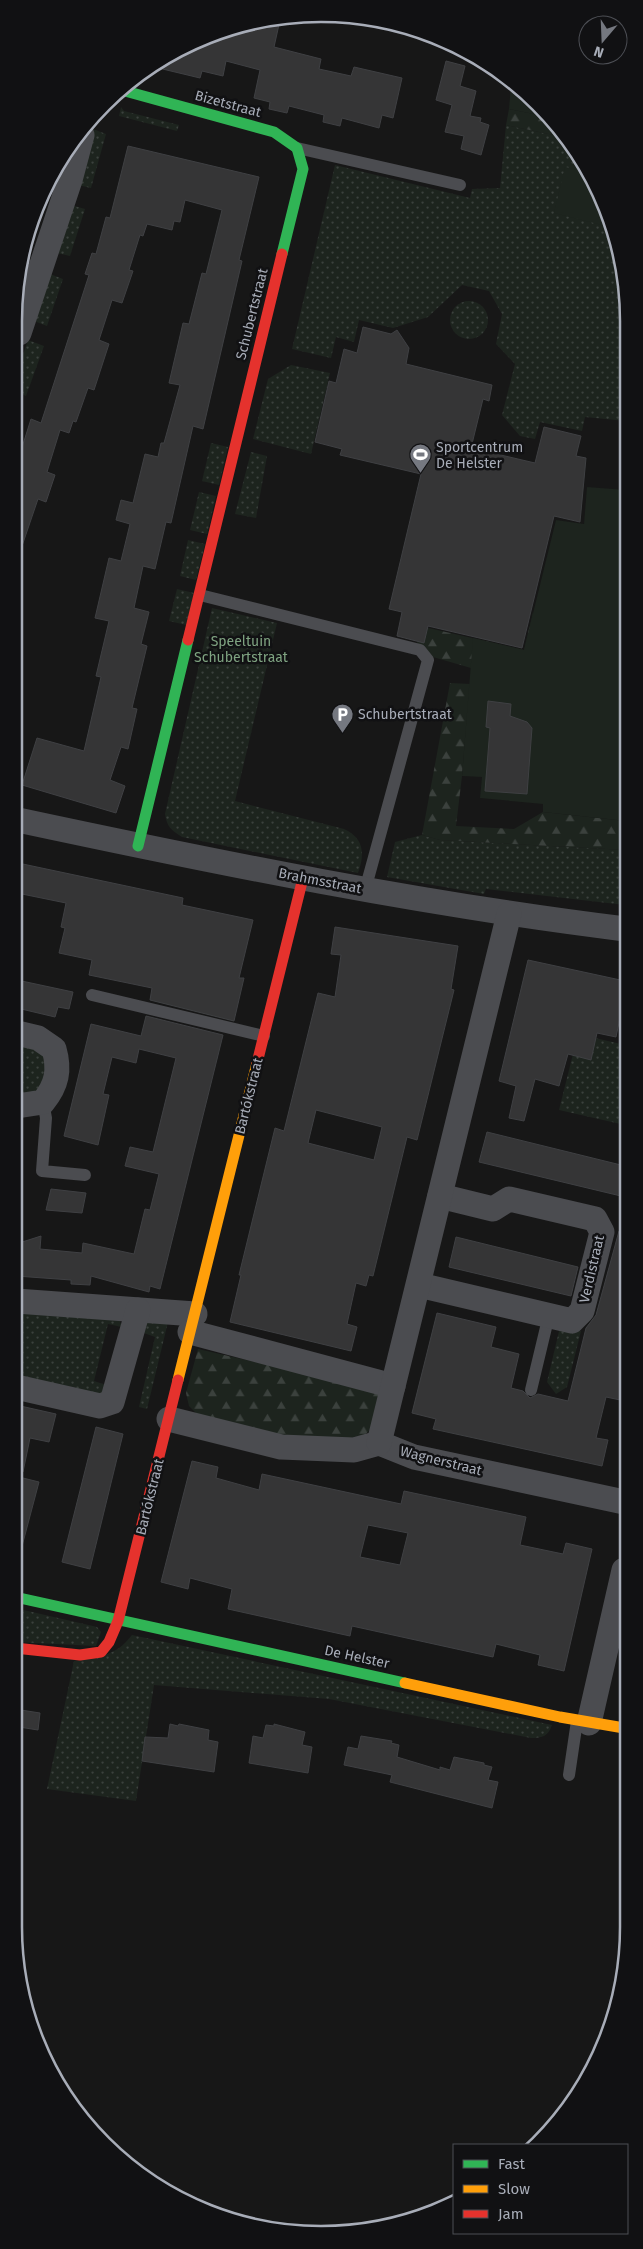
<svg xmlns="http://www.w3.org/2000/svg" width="643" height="2249" viewBox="0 0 643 2249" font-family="'Fira Sans',sans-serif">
<defs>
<pattern id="grass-dots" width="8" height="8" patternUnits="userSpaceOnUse" patternTransform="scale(1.25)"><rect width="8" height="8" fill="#1d241e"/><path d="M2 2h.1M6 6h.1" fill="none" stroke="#3b413d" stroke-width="1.8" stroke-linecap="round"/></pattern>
<pattern id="forest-firs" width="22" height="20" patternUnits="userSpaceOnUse" patternTransform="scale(1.25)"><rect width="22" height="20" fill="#1d241e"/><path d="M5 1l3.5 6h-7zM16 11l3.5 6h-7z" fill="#3b413d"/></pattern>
</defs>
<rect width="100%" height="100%" fill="#171717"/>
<g fill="url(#grass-dots)">
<path d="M121 107 124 111 179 125 177 131 119 116Z"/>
<path d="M506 125 563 137 598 186 627 282 626 421 585 417 582 431 540 422 535 439 520 436 502 415 515 364 496 344 502 314 489 291 462 285 428 317 393 328 359 320 354 342 336 337 331 358 292 349 335 165 470 198 472 189 500 188Z"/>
<path d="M93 129 106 134 91 188 78 185Z"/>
<path d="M71 205 85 209 70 256 57 253Z"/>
<path d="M50 274 63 279 47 326 34 321Z"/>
<circle cx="469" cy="320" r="19"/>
<path d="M28 340 44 346 26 396 19 393V366Z"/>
<path d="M291 365 330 373 311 454 253 439 268 379Z"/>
<path d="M211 443 228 447 219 485 202 481Z"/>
<path d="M251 452 267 456 256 518 235 514Z"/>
<path d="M199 492 216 496 207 534 190 530Z"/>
<path d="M188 540 205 544 196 580 180 576Z"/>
<path d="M177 589 194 593 186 625 169 621Z"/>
<path d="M212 608 277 623 235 801 344 829C364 838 365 854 358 873L182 837C171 830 167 827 165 814Z"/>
<path d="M422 835 440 840 626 850 625 905 486 889 484 894 387 877 395 842Z"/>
<path d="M578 1034 625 1045V1125L559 1110Z"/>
<path d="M17 1042 38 1048 49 1064 42 1091 17 1100Z"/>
<path d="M16 1306 119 1319 122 1327 108 1324 94 1381 109 1386 105 1393 96 1396 16 1379Z"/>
<path d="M168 1322 147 1409 139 1407 155 1337 141 1332 146 1323Z"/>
<path d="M560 1327 581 1331 567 1387 556 1394 547 1382Z"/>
<path d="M15 1608 97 1627 101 1632 96 1646 15 1642Z"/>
<path d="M132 1635 552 1725C548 1736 543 1738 531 1738L329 1699 154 1685 136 1801 47 1789 74 1661C100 1656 115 1657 132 1635Z"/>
</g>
<g fill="url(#forest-firs)">
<path d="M509 109 549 117 563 137 506 125Z"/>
<path d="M533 612 543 674 471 668 433 657 417 643 424 627 524 650Z"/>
<path d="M450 683 470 684 462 776 456 826 514 829 543 812 626 821V850L440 840 422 835Z"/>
<path d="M198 1349 382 1391 370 1430 360 1439H298L200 1417 189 1406 186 1393Z"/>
</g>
<g fill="#1d241e">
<path d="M511 84 539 104 549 117 509 109Z"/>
<path d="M565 167 588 172 598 186 610 227 554 213Z"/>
<path d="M587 487 626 490V821L543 812V804L480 798 482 777 462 776 473 638 524 650 556 520 584 524Z"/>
</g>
<g fill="#353536" stroke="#3f4043" fill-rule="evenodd">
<path d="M261 20H280L274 47 321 59 319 69 351 76 354 67 402 78 393 118 382 115 379 128 342 118 340 126 323 122 324 115 289 106 287 113 269 109 270 102 254 98 260 70 226 61 223 76 202 71 200 78 150 66Z"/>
<path d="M446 61 465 66 460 86 476 91 470 116 481 118 480 122 489 125 481 155 461 149 464 136 445 132 452 105 436 100Z"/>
<path d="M128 146 259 177 239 260 242 261 203 429 193 426 171 523 166 522 155 569 143 566 134 608 149 612 141 644 147 646 132 708 137 709 128 749 121 747 110 780 125 786 116 813 22 785 37 738 84 751 101 677 96 676 109 621 95 618 109 558 121 561 130 524 116 520 121 500 133 503 145 454 158 457 161 443H164L180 385 169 383 183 323 189 324 202 273 206 274 222 210 185 200 180 222 174 221 172 230 147 224 143 236 140 235 129 270 133 271 122 303 112 300 99 340 109 344 94 390 88 388 76 422 73 421 69 433 60 430 47 472 55 475 46 502 38 499 22 546 19 545V457L31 419 41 423 89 275 85 274 92 253 96 254 106 217 110 218Z"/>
<path d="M363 327 391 334 397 330 409 348 406 364 492 385 489 401 483 399 471 448 535 463 544 427 581 436 576 456 586 458 580 522 554 516 522 648 428 626 424 643 397 636 402 612 389 609 421 474 340 455 342 449 315 442 329 381 336 383 344 349 357 353Z"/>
<path d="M488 701 511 704 510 716 527 722 532 728 527 794 485 791 490 728 486 727Z"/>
<path d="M18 863 183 898 182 905 253 920 239 978H244L234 1021 150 1000 152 988 89 975 92 960 59 953 65 928 61 927 66 903 17 893Z"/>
<path d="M335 927 458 946 451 989 454 990 417 1140 407 1137 373 1276 369 1275 366 1286 356 1283 347 1324 357 1327 351 1351 230 1322 241 1275H239L275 1128 284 1131 318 993 335 997 341 955 331 954ZM316 1110 382 1127 374 1160 308 1143Z"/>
<path d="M528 960 625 981V1008H622L616 1037 597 1033 591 1060 568 1054 559 1086 535 1079 524 1121 509 1118 516 1086 499 1081Z"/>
<path d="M17 980 73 992 69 1009 58 1007 55 1017 17 1008Z"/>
<path d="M146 1016 223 1035 160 1289 150 1286 149 1292 91 1276 90 1285 71 1284V1280L16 1276V1244L41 1236 40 1249 82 1253 83 1243 134 1254 145 1209 150 1210 159 1174 125 1166 130 1147 153 1152 176 1058 139 1049 136 1063 112 1057 103 1094 109 1095 98 1145 64 1136 91 1024 141 1036Z"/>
<path d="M487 1132 625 1166V1197L479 1162Z"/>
<path d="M51 1189 86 1193 82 1213 46 1210Z"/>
<path d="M619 1231 625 1232V1401L606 1397 596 1438 608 1440 602 1466 433 1429 436 1419 412 1413 437 1313 496 1327 491 1347 519 1354 511 1388 523 1391 530 1398 538 1394 568 1401 586 1328 596 1315Z"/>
<path d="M456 1237 578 1267 571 1296 449 1267Z"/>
<path d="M16 1405 56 1414 49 1442 30 1438 23 1472 15 1471Z"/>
<path d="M96 1427 123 1434 90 1569 62 1562Z"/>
<path d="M192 1461 218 1467 216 1478 259 1490 262 1474 401 1504 404 1491 526 1517 520 1545 563 1554 566 1543 592 1549 564 1671 538 1665 540 1655 496 1644 493 1657 352 1626 350 1636 309 1627 228 1609 232 1589 190 1578 188 1589 161 1582ZM368 1525 408 1533 400 1565 360 1557Z"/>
<path d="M15 1476 39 1482 21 1550 15 1549Z"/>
<path d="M21 1710 40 1713 38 1730 19 1727Z"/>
<path d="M170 1724 178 1726 179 1724 209 1730 208 1740 218 1742 214 1772 142 1761 145 1737 168 1738Z"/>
<path d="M274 1724 305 1732 302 1745 312 1747 308 1773 249 1763 253 1736 263 1738 266 1725 274 1726Z"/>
<path d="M361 1736 392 1741 391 1743 399 1745 397 1757 440 1770V1767L450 1770 454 1757 484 1763V1765L492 1767 488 1780 498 1782 492 1808 390 1782 392 1775 344 1765 348 1747 358 1749Z"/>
</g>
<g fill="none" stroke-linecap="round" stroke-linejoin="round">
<g stroke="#4b4c50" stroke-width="12">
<path d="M297 148 460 185"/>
<path d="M200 595 420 650 428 660 365 890"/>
<path d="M92 995 264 1036"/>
<path d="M43 1102 46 1118 42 1171 85 1175"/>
<path d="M531 1390 549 1315"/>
<path d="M569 1775 577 1721"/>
</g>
<g stroke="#4b4c50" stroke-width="25">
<path d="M19 333 70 180 82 135"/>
<path d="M18 820C219 863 421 904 625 929"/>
<path d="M17 1106 43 1102C57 1085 60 1070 54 1049L38 1038 17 1033"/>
<path d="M419 1285 572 1321 582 1311 602 1232 595 1219 509 1199 493 1209 440 1196"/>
<path d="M16 1301 195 1314"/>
<path d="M190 1332 393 1386"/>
<path d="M16 1387 100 1406 112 1402 138 1310"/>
<path d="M169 1419 281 1447 354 1450 379 1443 414 1457 624 1502"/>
<path d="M379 1443 509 914"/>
<path d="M589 1723 624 1570"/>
</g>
<g stroke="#30b455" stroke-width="11">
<path d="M125 91 274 132 297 148 303 169 282 254"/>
<path d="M138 846 188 640"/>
<path d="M15 1597 405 1683"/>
</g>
<g stroke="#ff9f0a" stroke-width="11">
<path d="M178 1380 257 1063"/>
<path d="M405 1683 560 1717 624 1728"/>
</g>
<g stroke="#e5322d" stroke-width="11">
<path d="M188 640 282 254"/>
<path d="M257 1063 303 878"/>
<path d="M15 1648 80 1655 101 1652 109 1642 118 1621 178 1380"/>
</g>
</g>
<defs>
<symbol id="stadium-pin" viewBox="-11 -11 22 30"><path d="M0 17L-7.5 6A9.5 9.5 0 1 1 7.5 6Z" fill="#757880" stroke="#111113"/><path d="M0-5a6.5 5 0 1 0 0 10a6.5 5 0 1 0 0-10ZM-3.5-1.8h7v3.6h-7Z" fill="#fff"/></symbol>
<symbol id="parking-pin" viewBox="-11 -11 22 30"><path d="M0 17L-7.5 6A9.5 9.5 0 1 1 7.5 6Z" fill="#757880" stroke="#111113"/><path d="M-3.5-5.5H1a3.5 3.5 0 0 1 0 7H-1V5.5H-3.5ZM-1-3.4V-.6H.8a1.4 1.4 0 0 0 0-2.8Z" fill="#fff"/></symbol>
</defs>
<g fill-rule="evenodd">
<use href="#stadium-pin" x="408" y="442" width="25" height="34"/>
<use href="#parking-pin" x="330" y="702" width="25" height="34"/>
</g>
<g text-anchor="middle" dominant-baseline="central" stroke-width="5" stroke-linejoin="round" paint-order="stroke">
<g font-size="14" fill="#a8adb8" stroke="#111113">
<text transform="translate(228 104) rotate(15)">Bizetstraat</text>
<text transform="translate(252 314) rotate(-76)">Schubertstraat</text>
<text transform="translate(320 881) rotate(11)">Brahmsstraat</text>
<text transform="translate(249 1096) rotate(-76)">Bartókstraat</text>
<text transform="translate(592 1269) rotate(-77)">Verdistraat</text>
<text transform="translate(441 1461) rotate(14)">Wagnerstraat</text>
<text transform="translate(150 1497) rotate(-76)">Bartókstraat</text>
<text transform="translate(357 1657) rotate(12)">De Helster</text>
</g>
<g font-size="14" fill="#a8adb8" stroke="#111113" text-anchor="start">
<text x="436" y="447">Sportcentrum<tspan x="436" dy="16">De Helster</tspan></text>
<text x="358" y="714">Schubertstraat</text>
</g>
<g font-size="14" fill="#7fa381" stroke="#111113">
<text x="241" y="641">Speeltuin<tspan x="241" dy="16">Schubertstraat</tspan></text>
</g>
</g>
<path d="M0 0H643V2249H0ZM321 22H321A299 299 0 0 1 620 321V1927A299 299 0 0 1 321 2226H321A299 299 0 0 1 22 1927V321A299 299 0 0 1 321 22Z" fill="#111113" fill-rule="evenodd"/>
<path fill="none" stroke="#a8adb8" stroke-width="2.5" d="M321 22H321A299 299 0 0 1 620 321V1927A299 299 0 0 1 321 2226H321A299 299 0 0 1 22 1927V321A299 299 0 0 1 321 22Z"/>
<rect x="453" y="2144" width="175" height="90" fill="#111113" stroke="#4d4f55"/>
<rect x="463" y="2160" width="25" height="8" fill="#30b455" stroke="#4d4f55"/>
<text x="498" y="2169" font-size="15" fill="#a8adb8">Fast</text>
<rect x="463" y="2185" width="25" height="8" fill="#ff9f0a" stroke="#4d4f55"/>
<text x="498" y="2194" font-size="15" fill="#a8adb8">Slow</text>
<rect x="463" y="2210" width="25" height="8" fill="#e5322d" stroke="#4d4f55"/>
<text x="498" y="2219" font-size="15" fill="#a8adb8">Jam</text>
<g transform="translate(603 40) rotate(199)"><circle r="24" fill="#111113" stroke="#4d4f55"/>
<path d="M0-4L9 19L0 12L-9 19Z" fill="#757880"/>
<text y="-8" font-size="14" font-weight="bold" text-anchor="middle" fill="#a8adb8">N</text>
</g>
</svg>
